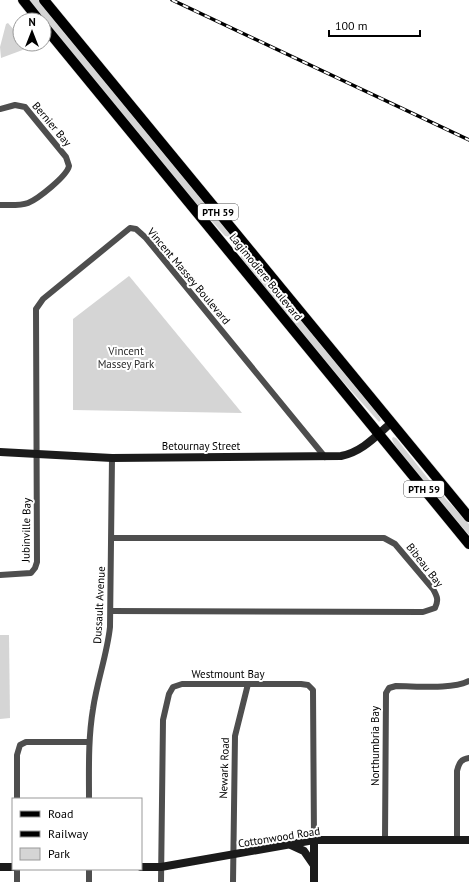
<svg xmlns="http://www.w3.org/2000/svg" width="469" height="882" viewBox="0 0 469 882" font-family="'PT Sans',sans-serif">
<rect width="100%" height="100%" fill="#fff"/>
<g fill="#d5d5d5">
<path d="M28 0H40L233 238 225 236 185 191Z"/>
<path d="M8 23 20 37V44H26L28 48 1 58 0 47 6 24Z"/>
<path d="M241 247 378 414 381 420 379 422 329 366 241 259Z"/>
<path d="M129 276 130 277 242 413 73 410V319Z"/>
<path d="M393 437 396 438 434 486 469 524V535L397 451 392 439Z"/>
<path d="M0 635H9L10 718 0 719Z"/>
</g>
<g fill="none" stroke-linecap="round" stroke-linejoin="round">
<defs>
<g id="primary">
<path d="M23 0 39 20"/>
<path d="M44 0 469 517"/>
<path d="M44 26 469 544"/>
</g>
</defs>
<use href="#primary" stroke="#dbdbdb" stroke-width="11"/>
<g stroke="#4e4e4e" stroke-width="6">
<path d="M0 109 15 105 25 107 66 157 69 166C67 176 38 199 28 203 20 206 9 205 0 205"/>
<path d="M0 575 31 573 35 568 37 562 36 309 43 299 130 228 136 229 146 238 325 457"/>
<path d="M111 611 423 612 435 608C439 600 437 596 433 589L395 544 384 538H112"/>
<path d="M17 799V755L20 745 26 742H89"/>
<path d="M89 799C89 769 88 739 93 709 97 681 107 655 110 627L112 458"/>
<path d="M385 839 386 693 389 688 396 686C416 686 452 690 469 681"/>
<path d="M457 840V771C459 763 461 759 469 758"/>
<path d="M17 869V882"/>
<path d="M89 869V882"/>
<path d="M161 882 163 720 169 694 173 687 182 684H301L308 685 313 690 314 840"/>
<path d="M233 882 235 736 248 684"/>
</g>
<g stroke="#1b1b1b" stroke-width="8">
<path d="M0 452 112 458 341 456C362 452 376 436 391 423"/>
<path d="M291 845 304 851 313 864"/>
<path d="M0 867H13"/>
<path d="M141 867H161L314 840H469"/>
<path d="M314 882V840"/>
</g>
<use href="#primary" stroke="#000" stroke-width="10"/>
<defs>
<path id="rail" d="M172 0 469 140"/>
</defs>
<use href="#rail" stroke="#000" stroke-width="3.5"/>
<use href="#rail" stroke="#fff" stroke-width="2" stroke-dasharray="6" stroke-linecap="butt"/>
</g>
<g text-anchor="middle" dominant-baseline="central" stroke-width="4" stroke-linejoin="round" paint-order="stroke">
<g fill="#fff" stroke="#4c4c4c" stroke-width="1">
<rect x="198" y="204" width="40" height="16" rx="3"/>
<rect x="404" y="481" width="40" height="16" rx="3"/>
</g>
<g font-size="10" font-weight="bold" fill="#000">
<text x="218" y="212">PTH 59</text>
<text x="424" y="489">PTH 59</text>
</g>
<g font-size="11" fill="#000" stroke="#fff">
<text transform="translate(52 124) rotate(50)">Bernier Bay</text>
<text transform="translate(189 276) rotate(50)">Vincent Massey Boulevard</text>
<text transform="translate(266 277) rotate(51)">Lagimodiere Boulevard</text>
<text x="201" y="446">Betournay Street</text>
<text transform="translate(26 530) rotate(-89)">Jubinville Bay</text>
<text transform="translate(425 565) rotate(52)">Bibeau Bay</text>
<text transform="translate(99 605) rotate(-87)">Dussault Avenue</text>
<text x="228" y="674">Westmount Bay</text>
<text transform="translate(375 746) rotate(-90)">Northumbria Bay</text>
<text transform="translate(224 768) rotate(-88)">Newark Road</text>
<text transform="translate(279 837) rotate(-9)">Cottonwood Road</text>
</g>
<g font-size="11" fill="#2c2c2c" stroke="#fff">
<text x="126" y="351">Vincent<tspan x="126" dy="13">Massey Park</tspan></text>
</g>
</g>
<rect x="12" y="798" width="130" height="72" fill="#ffffff" stroke="#999999"/>
<rect x="20" y="811" width="20" height="6" fill="#000000" stroke="#999999"/>
<text x="48" y="818" font-size="12" fill="#000000">Road</text>
<rect x="20" y="831" width="20" height="6" fill="#000000" stroke="#999999"/>
<text x="48" y="838" font-size="12" fill="#000000">Railway</text>
<rect x="20" y="848" width="20" height="12" fill="#d5d5d5" stroke="#999999"/>
<text x="48" y="858" font-size="12" fill="#000000">Park</text>
<g transform="translate(32 32)"><circle r="19" fill="#ffffff" stroke="#999999"/>
<path d="M0-3L7 15L0 10L-7 15Z" fill="#000000"/>
<text y="-6" font-size="11" font-weight="bold" text-anchor="middle" fill="#000000">N</text>
</g>
<path d="M329 30v6h91v-6" fill="none" stroke="#000000" stroke-width="2"/>
<text x="335" y="30" font-size="12" fill="#000000" stroke="#ffffff" stroke-width="3" paint-order="stroke">100 m</text>
</svg>
